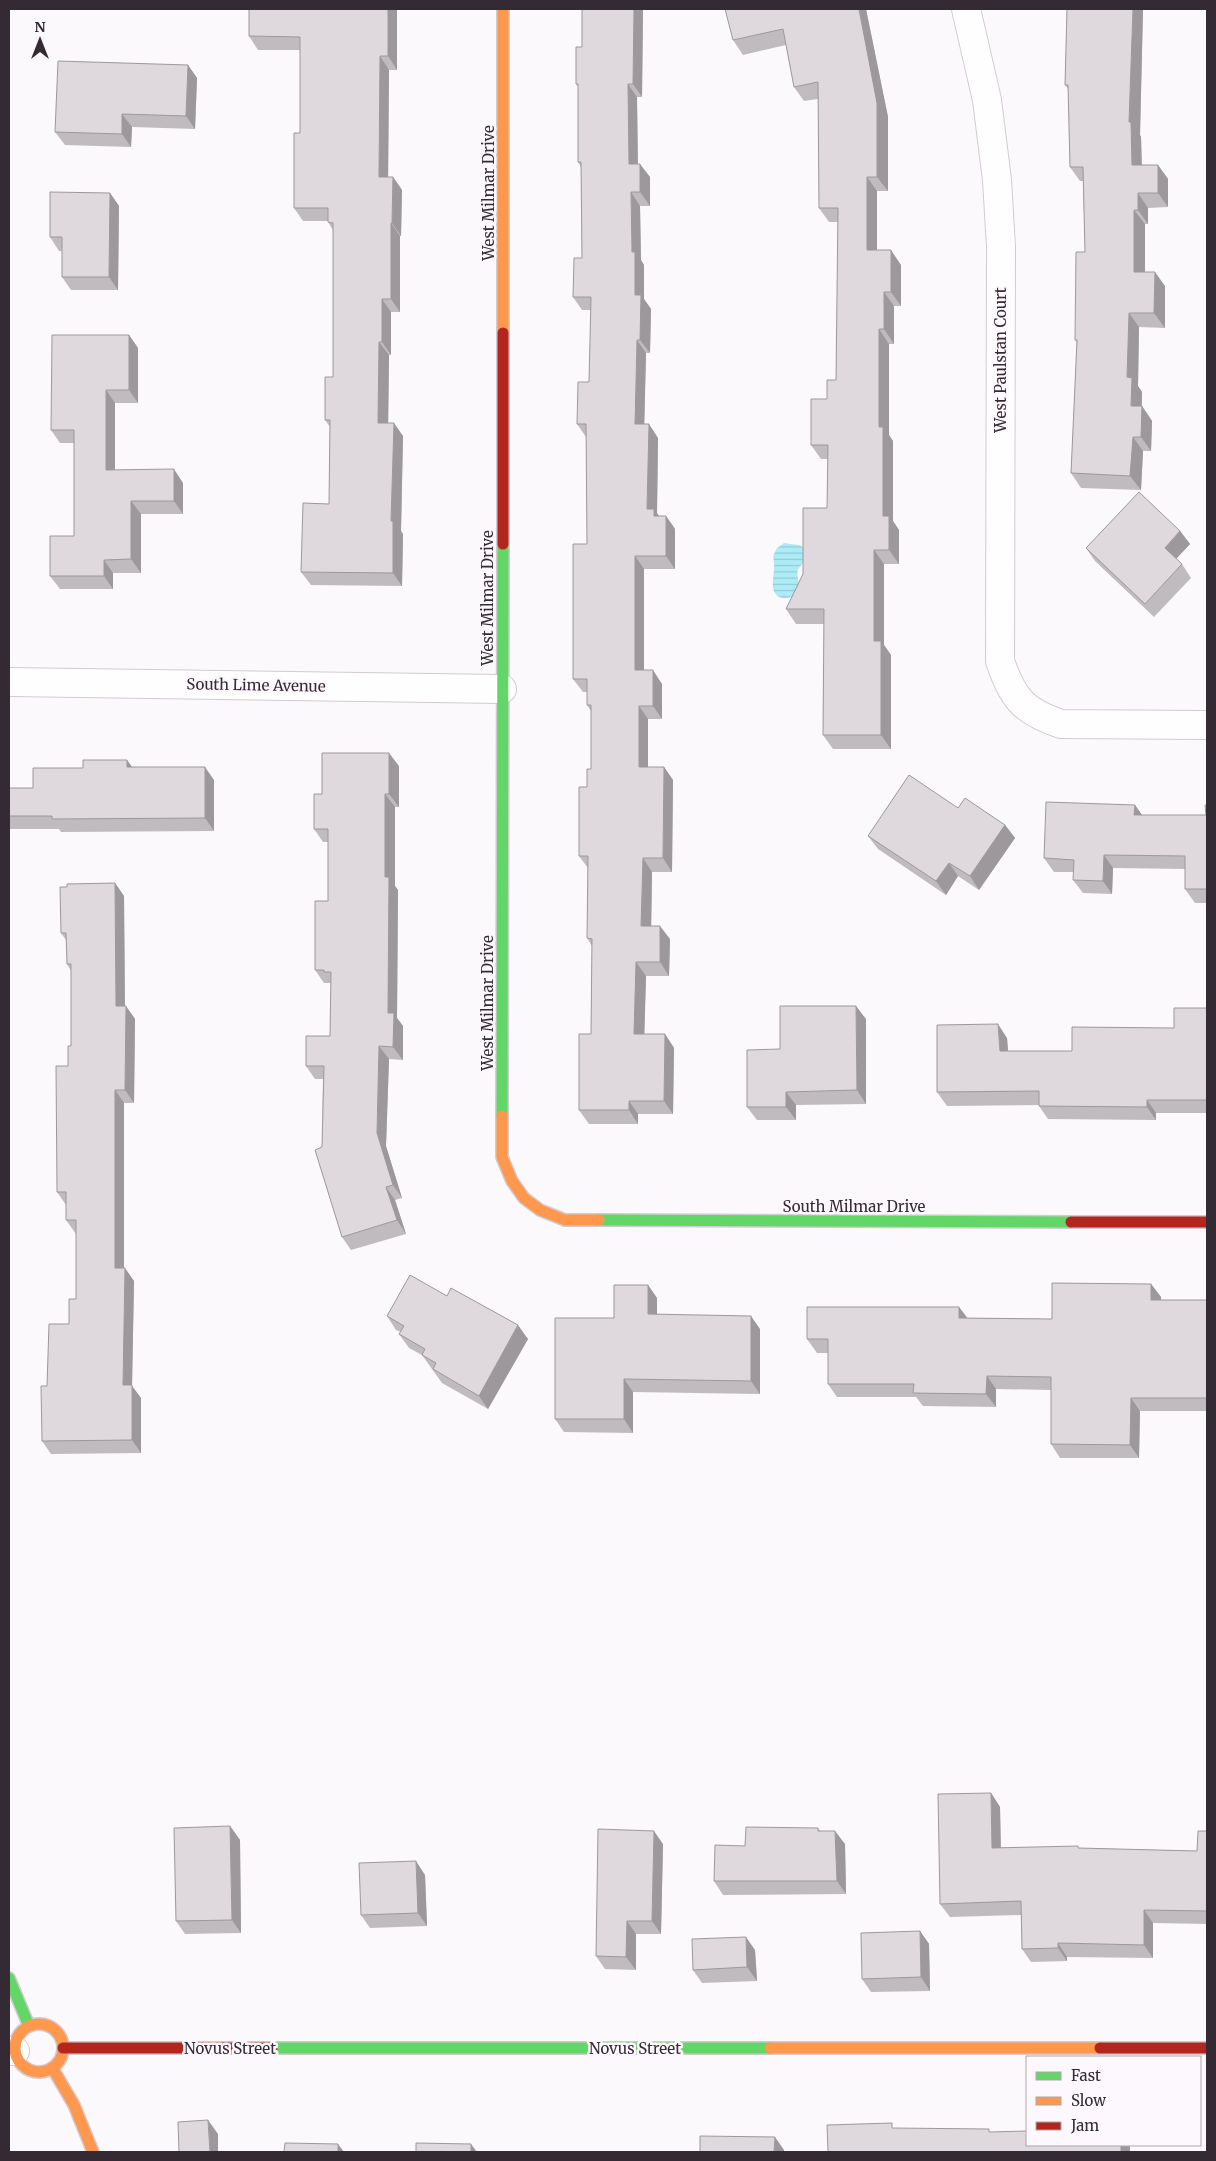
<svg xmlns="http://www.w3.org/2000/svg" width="1216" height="2161" viewBox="0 0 1216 2161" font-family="Merriweather,serif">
<defs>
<pattern id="water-rules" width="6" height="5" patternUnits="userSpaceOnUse" patternTransform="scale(1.25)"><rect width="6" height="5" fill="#adecf6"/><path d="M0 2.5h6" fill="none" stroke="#95cbd3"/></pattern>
</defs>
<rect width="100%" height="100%" fill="#fcf9fc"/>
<path fill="url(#water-rules)" d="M784 543 799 545 807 549 804 562 798 569C796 576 800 582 798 589 794 601 775 602 773 588 772 576 776 570 773 556L777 548Z"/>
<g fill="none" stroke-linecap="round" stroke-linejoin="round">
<defs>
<g id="street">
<path d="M966 9 987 100 997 180 1001 247 1000 661C1013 698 1022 711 1061 724L1207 725"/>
<path d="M9 682 502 689"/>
<path d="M9 2051H15"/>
</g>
<g id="fast">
<path d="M502 1116 503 544"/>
<path d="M599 1220 1071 1222"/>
<path d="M9 1978 29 2026"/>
<path d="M272 2048H770"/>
</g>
<g id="slow">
<path d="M503 333V9"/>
<path d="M502 1116V1157L512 1181 524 1198 540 1210 565 1220H599"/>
<circle cx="39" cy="2048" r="24"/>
<path d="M770 2048H1100"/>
<path d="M53 2069 74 2105 93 2152"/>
</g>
<g id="jam">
<path d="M503 544V333"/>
<path d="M1071 1222H1207"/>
<path d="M63 2048H272"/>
<path d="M1100 2048H1207"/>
</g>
</defs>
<use href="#street" stroke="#d1cbd1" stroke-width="30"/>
<use href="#fast" stroke="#d1cbd1" stroke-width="14"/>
<use href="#slow" stroke="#d1cbd1" stroke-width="14"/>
<use href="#jam" stroke="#d1cbd1" stroke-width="14"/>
<use href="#street" stroke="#fffeff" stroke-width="28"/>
<use href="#fast" stroke="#63d668" stroke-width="11"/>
<use href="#slow" stroke="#ff974d" stroke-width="11"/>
<use href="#jam" stroke="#b3261e" stroke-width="11"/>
</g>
<g fill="#c0bbbf">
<path d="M397 9V70H389L388 177H393L402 190 401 236H400V312H391V355H389L388 423 403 436 401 531 403 534 402 586 311 585 301 572 329 504 330 427 325 420 333 377V230L328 222V221H303L294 208 300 133V50H258L249 36Z"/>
<path d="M582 9H643L642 97H637L638 164 650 177V206H640L641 260 644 265V299L651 309 650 353H646L644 424 658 438 657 513 658 516H666L675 529V569H644V670L662 684V719H648V767H664L673 780 672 872H652L651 926 670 939 669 976H646L644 1034H665L674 1048 673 1114H638V1124H589L579 1110 591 1034 592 946 587 938 588 868 579 856 587 787 591 769V711L587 705V692H583L573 679 587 544 586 437 577 424 589 382 591 310H582L573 297 582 258 581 167 578 162V87L576 84 582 47Z"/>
<path d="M866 9 888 117V191H877V250L901 265V306H894V344H889V435L893 441V521L899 530V564H884V645L891 655V749H833L823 735 824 624H796L786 609 803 574 827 508 828 459H821L811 445 827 399 836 380 838 222H829L819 208 818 99 804 101 794 87 786 45 743 55 733 40Z"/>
<path d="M1067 9H1143L1140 135 1141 137 1142 165H1158L1168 179V207L1148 208V224H1145V272L1165 286V328L1139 327 1138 386 1142 392V406L1152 421 1151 451H1143L1141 490 1081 488 1071 473 1077 343 1075 340 1085 252 1083 181H1080L1070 167 1068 89 1065 85Z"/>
<path d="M188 65 197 78 195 129 132 127 131 147 65 145 55 132Z"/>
<path d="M110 193 119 206 118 290H71L62 277V251H59L50 237Z"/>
<path d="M129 335 138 348V403H115V470L183 483V514H141V573H113V589H60L50 576 74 536V443H60L51 430Z"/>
<path d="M1180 531 1190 544 1176 559 1182 564 1191 578 1154 617 1095 561 1086 548Z"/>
<path d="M127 760 132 767 214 780V831L61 832 59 829H9V788H33L83 768Z"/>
<path d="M399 766V807H395V886L398 890 397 1018 403 1026V1060L389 1059 386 1146 402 1198 395 1200 406 1234 351 1250 342 1237 322 1147 323 1079H315L306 1066 330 1036 331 983H324L315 970 328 901V842H323L314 829 322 794Z"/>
<path d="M1135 805 1142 815H1206L1207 805V903H1195L1185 889V869L1113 868 1112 894 1083 893 1073 880 1074 872H1054L1044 858Z"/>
<path d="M958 808 1005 825 1015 838 979 890 958 876 946 895 878 849 868 836Z"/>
<path d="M115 883 124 896 125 1006 135 1019 134 1103H124V1268L134 1281 132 1386 141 1398V1453L51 1454 42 1441 47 1386 69 1324 76 1299V1234L66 1220V1205L57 1192 71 1046V971L67 964 66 940 61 933 67 887Z"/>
<path d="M1207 1008V1113H1156V1120L1048 1119 1039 1106V1105L947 1106 937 1092 1007 1038 1008 1051H1072L1174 1028Z"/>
<path d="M866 1019V1104L796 1105V1120H757L747 1107 780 1049Z"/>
<path d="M1151 1284 1161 1297V1300H1207V1411H1140L1139 1458H1060L1051 1444V1390L996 1389V1407L923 1406 916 1397H837L828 1384V1353H817L807 1339 967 1318 1052 1319Z"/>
<path d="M648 1285 657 1298V1314L760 1329V1394L633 1392V1433L564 1432 555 1419 614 1318Z"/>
<path d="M447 1296 528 1339 488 1409 442 1383 422 1355 409 1348 399 1334 401 1332 396 1330 387 1316Z"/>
<path d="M991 1793 1000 1807 1001 1848H1080L1197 1851 1207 1831V1924L1153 1923V1958L1067 1957V1961L1031 1962 1022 1949 1021 1915 950 1917 940 1904Z"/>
<path d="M230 1826 240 1840 241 1933 185 1934 176 1921Z"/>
<path d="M818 1828 820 1831 845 1844 846 1894 723 1895 714 1881 745 1846Z"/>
<path d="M663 1844 661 1934H636V1970L605 1969 596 1956Z"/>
<path d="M425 1875 427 1926 370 1928 361 1915Z"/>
<path d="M920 1931 929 1944 930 1991 871 1992 862 1979Z"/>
<path d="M755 1950 757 1981 702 1983 693 1970Z"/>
</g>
<g fill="#9c989b">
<path d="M388 9H397V70L388 56Z"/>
<path d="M634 9H643L642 97 633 84Z"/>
<path d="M859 9H866L888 117V191L877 177Z"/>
<path d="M1133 9H1143L1140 135 1141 137 1142 180 1132 165 1129 122Z"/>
<path d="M380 56 389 70 388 190 379 177Z"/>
<path d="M188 65 197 78 195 129 186 116Z"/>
<path d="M628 84 637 97 638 177 629 164Z"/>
<path d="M122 114 132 127 131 147 122 134Z"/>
<path d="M640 164 650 177V206L640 192Z"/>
<path d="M1158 165 1168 179V207L1158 193Z"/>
<path d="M393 177 402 190 401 236 392 223Z"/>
<path d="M867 177 877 191V265L867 250Z"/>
<path d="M631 192 640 206 641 260 644 265V299L651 309 650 353 640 340 635 295 632 252Z"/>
<path d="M110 193 119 206 118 290 109 277Z"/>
<path d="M1138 193 1148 208V224L1138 210Z"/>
<path d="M1134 210 1145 224V286L1134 272Z"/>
<path d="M391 223 400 236V312L391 299Z"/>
<path d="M891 250 901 265V306L891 292Z"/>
<path d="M1155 272 1165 286V328L1154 313Z"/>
<path d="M884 292 894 306V344L884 329Z"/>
<path d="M382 299 391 312V355L382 342Z"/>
<path d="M1129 313 1139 327 1138 386 1142 392 1141 420 1131 406 1127 377Z"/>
<path d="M879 329 889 344V435L893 441V521L899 530V564L889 550 883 516 879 427Z"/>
<path d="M129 335 138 348V403L129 390Z"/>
<path d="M637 340 646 353 644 438 635 424Z"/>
<path d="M379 342 389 355 388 436 378 423Z"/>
<path d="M106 390 115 403V483L106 470Z"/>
<path d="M1142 406 1152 421 1151 451 1141 437Z"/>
<path d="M394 423 403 436 401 531 403 534 402 586 393 573 391 521Z"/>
<path d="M649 424 658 438 657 513 663 522V529L647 509Z"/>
<path d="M1133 437 1143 451 1141 490 1130 476Z"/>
<path d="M174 469 183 483V514L174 501Z"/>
<path d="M131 501 141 514V573L131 559Z"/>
<path d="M666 516 675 529V569L666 556Z"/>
<path d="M1180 531 1190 544 1174 561 1165 548Z"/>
<path d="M874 550 884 564V645L891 655V749L881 735 874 641Z"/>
<path d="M635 556 644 569V684L635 670Z"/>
<path d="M104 560 113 573V589L104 576Z"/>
<path d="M653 670 662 684V719L653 706Z"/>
<path d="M639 706 648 719V780L639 767Z"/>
<path d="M389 753 399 766V807L389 794Z"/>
<path d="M127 760 137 774 127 767Z"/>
<path d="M205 767 214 780V831L205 818Z"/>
<path d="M664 767 673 780 672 872 663 858Z"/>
<path d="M385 794 395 807V886L398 890 397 1018 403 1026V1060L393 1047 388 1013 385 877Z"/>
<path d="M1135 805 1144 818 1134 815Z"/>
<path d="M1005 825 1015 838 979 890 970 876Z"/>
<path d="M1104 855 1113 868 1112 894 1103 881Z"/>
<path d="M643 858 652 872 651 939 641 926Z"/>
<path d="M949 863 958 876 946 895 936 881Z"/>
<path d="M115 883 124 896 125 1019 116 1006Z"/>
<path d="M660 926 670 939 669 976 660 962Z"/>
<path d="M636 962 646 976 644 1048 634 1034Z"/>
<path d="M126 1006 135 1019 134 1103 125 1090Z"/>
<path d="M856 1006 866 1019V1104L857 1090Z"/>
<path d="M998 1024 1007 1038 1009 1064 1000 1051Z"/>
<path d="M665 1034 674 1048 673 1114 664 1101Z"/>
<path d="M379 1046 389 1059 386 1146 402 1198 393 1185 377 1133Z"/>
<path d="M115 1090 124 1103V1281L115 1268Z"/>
<path d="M786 1092 796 1105V1120L786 1107Z"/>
<path d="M1147 1100 1156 1113V1120L1147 1107Z"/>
<path d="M629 1101 638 1114V1124L629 1110Z"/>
<path d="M386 1187 395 1200 406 1234 397 1220Z"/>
<path d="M125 1268 134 1281 132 1386 141 1398V1453L132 1440 123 1385Z"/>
<path d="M1151 1284 1161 1297V1313L1151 1300Z"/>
<path d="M648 1285 657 1298V1327L648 1314Z"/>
<path d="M959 1307 969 1320 959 1318Z"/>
<path d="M751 1316 760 1329V1394L751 1381Z"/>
<path d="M518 1325 528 1339 488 1409 479 1396Z"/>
<path d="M987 1376 996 1389V1407L986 1394Z"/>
<path d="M624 1379 633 1392V1433L624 1419Z"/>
<path d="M1131 1398 1140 1411 1139 1458 1130 1445Z"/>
<path d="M991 1793 1000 1807 1001 1862 992 1848Z"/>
<path d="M230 1826 240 1840 241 1933 232 1920Z"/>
<path d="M654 1831 663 1844 661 1934 652 1921Z"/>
<path d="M835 1831 845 1844 846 1894 837 1881Z"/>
<path d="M416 1861 425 1875 427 1926 418 1913Z"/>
<path d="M1144 1910 1153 1923V1958L1144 1945Z"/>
<path d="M627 1921 636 1934V1970L626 1957Z"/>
<path d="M920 1931 929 1944 930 1991 921 1977Z"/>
<path d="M746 1937 755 1950 757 1981 747 1967Z"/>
<path d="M1058 1943 1067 1957V1961L1058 1948Z"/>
<path d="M208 2120 218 2134V2152H210Z"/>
<path d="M775 2137 784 2150V2152H774Z"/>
<path d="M338 2144 344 2152H338Z"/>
<path d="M471 2144 477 2152H471Z"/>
<rect x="1121" y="2145" width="9" height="7"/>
</g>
<g fill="#dfd9de" stroke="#9c989b">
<path d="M249 9H388V56H380L379 177H393L392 223H391V299H382V342H379L378 423H394L391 521H393V573L301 572 303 503 329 504 330 420H325V377H333V223L328 222V208H294V133H300V37L249 36Z"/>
<path d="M582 9H634L633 84H628L629 164H640V192H631L632 252H635V295H641L640 340H637L635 424H649L647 509H654V516H666V556H635V670H653V706H639V767H664L663 858H643L641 926H660V962H636L634 1034H665L664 1101H629V1110H579V1034H591L592 939 587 938 588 856H579V787H587V769H591V705H587V679H573V544H587L586 424H577L578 382H589L591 297H573L574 258H582L581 162H578V84H576V47H582Z"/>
<path d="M725 9H859L877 103V177H867V250H891V292H884V329H879V427H883V516H889V550H874V641H881V735H823L824 609H786L803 574V508H827L828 445H811V399H827V380H836L838 208H819L818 82 794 87 783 29 733 40Z"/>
<path d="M1067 9H1133L1129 122H1131L1132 165H1158V193H1138V210H1134V272H1155L1154 313H1129L1127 377 1132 378 1131 406H1142L1141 437H1133L1130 476 1071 473 1077 340H1075L1076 252H1085L1083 167H1070L1068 85H1065Z"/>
<path d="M58 61 188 65 186 116 122 114V134L55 132Z"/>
<path d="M50 192 110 193 109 277H62V237H50Z"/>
<path d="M52 335H129V390H106V470L174 469V501H131V559L104 560V576H50V536H74V430H51Z"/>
<path d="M1139 492 1180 531 1165 548 1182 564 1145 604 1086 548Z"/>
<path d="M322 753H389V794H385V877H389L388 1013H394L393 1047 379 1046 377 1133 393 1185 386 1187 397 1220 342 1237 315 1150 322 1147 324 1066H306V1036H330L331 972H324V970H315V901H328V829H314V794H322Z"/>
<path d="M83 760H127V767H205V818L52 819V816H9V788H33V768H83Z"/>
<path d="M909 775 958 808 965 798 1005 825 970 876 949 863 936 881 868 836Z"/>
<path d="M1046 802 1135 805 1134 815H1206L1205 805H1207V889H1185V856L1104 855 1103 881 1073 880 1074 860 1044 858Z"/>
<path d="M115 883 116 1006H126L125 1090H115V1268H125L123 1385H132V1440L42 1441 41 1386H47L49 1324H69V1299H76V1220H66V1192H57L56 1066H68V1046H71V964H67L66 933H61L60 887H67V884Z"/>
<path d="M780 1006H856L857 1090 786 1092V1107H747V1050L780 1049Z"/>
<path d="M1174 1008H1207V1100H1147V1107L1039 1106V1091L937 1092V1025L998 1024 1000 1051H1072V1027L1174 1028Z"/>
<path d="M410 1275 447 1296 451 1288 518 1325 479 1396 433 1369 436 1363 422 1355 425 1349 399 1334 404 1326 387 1316Z"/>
<path d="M1052 1283 1151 1284V1300H1207V1398H1131L1130 1445 1051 1444V1377L987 1376 986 1394 913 1393 914 1384H828V1339H807V1307H959V1318L1052 1319Z"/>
<path d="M614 1285H648V1314L751 1316V1381L624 1379V1419H555V1318H614Z"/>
<path d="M991 1793 992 1848 1078 1846V1848L1197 1851 1198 1831H1207V1911L1144 1910V1945L1058 1943V1948L1022 1949 1021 1901 940 1904 938 1794Z"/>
<path d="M230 1826 232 1920 176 1921 174 1828Z"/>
<path d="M746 1827 818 1828V1831H835L837 1881H714L715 1845 745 1846Z"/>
<path d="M598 1829 654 1831 652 1921H627L626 1957 596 1956Z"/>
<path d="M416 1861 418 1913 361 1915 359 1863Z"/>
<path d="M920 1931 921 1977 862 1979 861 1933Z"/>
<path d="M746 1937 747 1967 693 1970 692 1939Z"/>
<path d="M208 2120 210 2152H179L178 2122Z"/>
<path d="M892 2123V2128L989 2129V2132L1027 2131V2145H1121V2152H828L827 2125Z"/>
<path d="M700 2136 775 2137 774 2152H700Z"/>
<path d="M285 2143 338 2144V2152H284Z"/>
<path d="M416 2143 471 2144V2152H416Z"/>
</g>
<g text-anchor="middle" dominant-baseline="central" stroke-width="5" stroke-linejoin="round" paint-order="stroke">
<g font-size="15" fill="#342a33" stroke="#fdf8fd">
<text transform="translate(488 193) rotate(-90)">West Milmar Drive</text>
<text transform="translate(1000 360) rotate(-90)">West Paulstan Court</text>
<text transform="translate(487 598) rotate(-90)">West Milmar Drive</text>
<text transform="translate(256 685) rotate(1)">South Lime Avenue</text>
<text transform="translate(487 1003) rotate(-90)">West Milmar Drive</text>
<text x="854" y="1206">South Milmar Drive</text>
<text x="230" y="2048">Novus Street</text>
<text x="635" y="2048">Novus Street</text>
</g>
</g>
<rect width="1216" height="2161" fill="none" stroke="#342a33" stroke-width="20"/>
<rect x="1026" y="2056" width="175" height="90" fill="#fdf8fd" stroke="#ada6ac"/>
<rect x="1036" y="2072" width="25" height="8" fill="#63d668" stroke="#ada6ac"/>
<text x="1071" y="2081" font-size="15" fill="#342a33">Fast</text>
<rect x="1036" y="2097" width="25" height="8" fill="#ff974d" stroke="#ada6ac"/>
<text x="1071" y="2106" font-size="15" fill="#342a33">Slow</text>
<rect x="1036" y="2122" width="25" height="8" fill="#b3261e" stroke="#ada6ac"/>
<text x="1071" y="2131" font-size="15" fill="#342a33">Jam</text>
<g transform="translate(40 40)" stroke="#fdf8fd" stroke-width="4" paint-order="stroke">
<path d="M0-4L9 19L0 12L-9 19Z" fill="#342a33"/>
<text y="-8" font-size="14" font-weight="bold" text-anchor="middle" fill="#342a33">N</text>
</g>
</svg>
